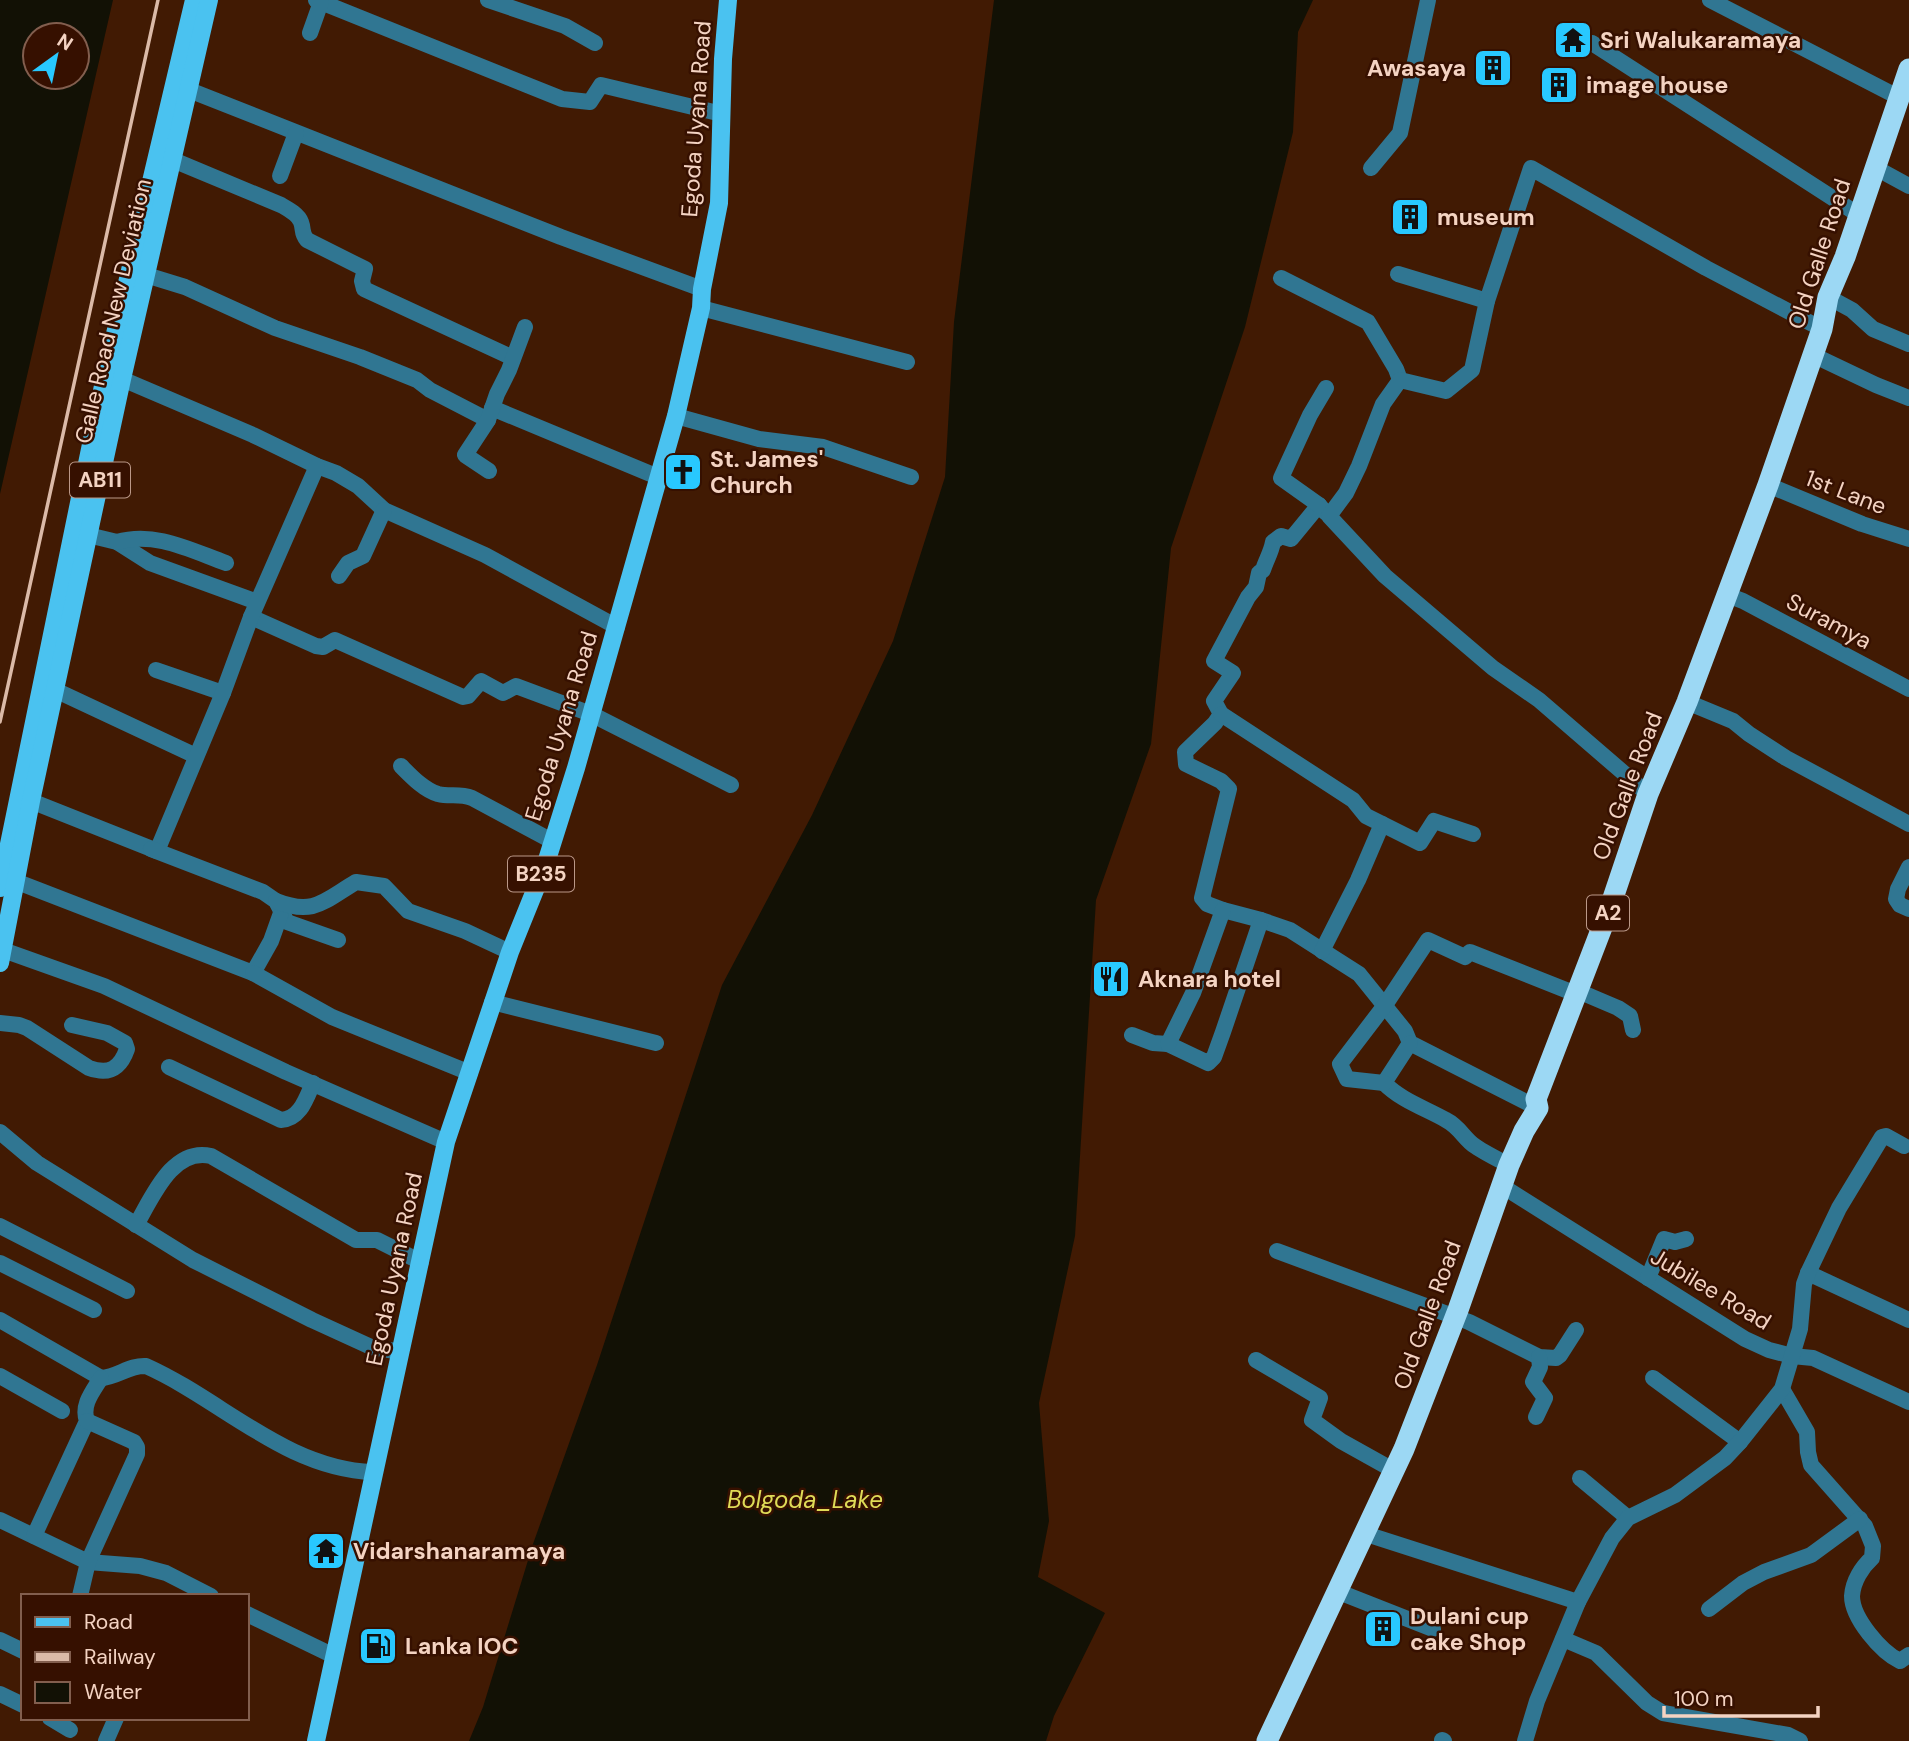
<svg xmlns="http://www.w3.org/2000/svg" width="1909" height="1741" viewBox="0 0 1909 1741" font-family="'DM Sans',sans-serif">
<rect width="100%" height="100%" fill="#411a03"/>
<g fill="#121105" fill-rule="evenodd">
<path d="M0 0H113L0 494ZM35 35H77V77H35Z"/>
<path d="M994 0H1313L1298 32 1293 132 1245 327 1171 548 1151 744 1096 900 1075 1236 1039 1403 1049 1521 1038 1577 1105 1613 1054 1716 1046 1741H469L483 1707 533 1544 597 1365 722 985 812 815 893 641 945 477 954 322Z"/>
</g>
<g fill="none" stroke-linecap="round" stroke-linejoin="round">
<g stroke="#307692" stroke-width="16">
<path d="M316 0 562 99 590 102 601 85 722 114"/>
<path d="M488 0 565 26 595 43"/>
<path d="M1710 0 1900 98"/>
<path d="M310 33 321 2"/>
<path d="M1592 43 1859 215"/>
<path d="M189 90 561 237 702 289"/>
<path d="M173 160 281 205C288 209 298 214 301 222 304 230 301 233 307 240L365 269 362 281 364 289 513 358"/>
<path d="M1874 167 1909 186"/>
<path d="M1371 168 1400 133 1428 0"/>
<path d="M280 176 296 133"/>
<path d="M1398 274 1487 301"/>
<path d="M146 275 185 287 275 328 360 357 417 380 430 390 488 420"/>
<path d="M1281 278 1368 322 1396 369 1400 380"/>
<path d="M1828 297 1852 310 1873 329 1909 344"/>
<path d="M701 308 907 362"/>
<path d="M1813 355 1876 385 1909 398"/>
<path d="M111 377 122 379 253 435 317 466 336 473 358 486 384 510 485 555 617 627"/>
<path d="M492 408 658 477"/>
<path d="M676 416 759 439 823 447 911 477"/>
<path d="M489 471 465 455 488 420 497 394 509 370 525 327"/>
<path d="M1768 485 1862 524 1909 539"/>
<path d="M1319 505 1291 539 1281 536 1273 542C1271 553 1266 560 1263 570L1259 573 1256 587 1248 597 1214 661 1233 673 1214 701 1221 714 1215 723 1185 752 1186 764 1221 781 1229 789 1202 898 1207 904 1223 910 1261 920 1290 930 1359 974 1405 1031 1410 1043 1538 1108"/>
<path d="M1325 512 1319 505 1281 478 1310 415 1326 388"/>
<path d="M88 535 117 542 150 563 257 602"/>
<path d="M117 542C155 531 190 550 226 563"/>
<path d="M339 576 348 563 363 556 384 510"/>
<path d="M1727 595 1743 601 1909 689"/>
<path d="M251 617 316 646 323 647 335 640 463 697 468 696 481 681 503 693 516 686 591 714 731 785"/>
<path d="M156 670 223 693"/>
<path d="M55 690 196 756"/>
<path d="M1687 702 1733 721 1749 734 1786 758 1909 824"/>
<path d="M1221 714 1353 800 1366 816 1382 824 1358 880 1322 951"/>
<path d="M401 766C411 776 424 790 438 794 450 797 459 793 472 798L552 841"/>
<path d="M1648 794 1539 700 1493 668 1385 576 1329 516 1346 493 1359 466 1383 404 1400 380 1446 391 1472 370 1487 301 1531 168 1706 268 1822 329"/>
<path d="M31 801 157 851 223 693 251 617 317 466"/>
<path d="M1382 824 1420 843 1434 821 1473 834"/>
<path d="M151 849 263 892 276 901 287 922 338 940"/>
<path d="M1909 867 1898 889 1896 899 1900 905 1909 909"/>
<path d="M15 881 253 973 271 941 281 913"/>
<path d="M276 901C314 916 324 901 356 882L384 886 408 911 465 931 510 952"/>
<path d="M3 950 104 986 286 1072 446 1142"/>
<path d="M253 973 332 1017 470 1073"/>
<path d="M1578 991 1618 1008 1630 1016 1633 1030"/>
<path d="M492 1002 656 1043"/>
<path d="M0 1023 19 1025 27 1028 89 1068C109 1075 120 1069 127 1049L125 1043 107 1033 72 1025"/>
<path d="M1132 1035 1153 1043 1168 1044 1208 1063 1214 1057 1223 1032 1261 920"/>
<path d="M1410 1043 1384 1083C1402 1101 1425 1108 1446 1120 1460 1127 1464 1139 1475 1146 1485 1153 1497 1159 1509 1165"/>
<path d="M1168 1044 1193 993 1223 910"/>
<path d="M169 1067 281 1120C300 1119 306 1099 313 1083"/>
<path d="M1384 1083 1347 1079 1340 1064 1385 1005 1428 940 1465 957 1470 952 1576 994"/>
<path d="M0 1132 37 1163 193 1260 312 1320 371 1347 401 1352"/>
<path d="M1502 1186 1745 1339 1769 1350 1792 1356 1813 1358 1909 1402"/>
<path d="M136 1225C152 1198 172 1147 211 1156L356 1240H377L421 1262"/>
<path d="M0 1226 127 1291"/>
<path d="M1277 1251 1469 1322 1539 1357 1556 1358 1560 1355 1576 1330"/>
<path d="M0 1263 94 1310"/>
<path d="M1808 1273 1909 1320"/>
<path d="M1648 1278 1664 1239 1675 1242 1686 1239"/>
<path d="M0 1320 101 1378"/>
<path d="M1256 1360 1320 1398 1312 1420 1341 1441 1393 1470"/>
<path d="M0 1376 62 1411"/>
<path d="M101 1378C118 1377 129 1365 146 1366 222 1400 286 1469 373 1472"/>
<path d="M1653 1378 1740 1442"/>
<path d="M1782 1389 1807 1432 1808 1452 1811 1465 1865 1526 1873 1546 1872 1558C1862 1567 1853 1581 1852 1596 1852 1618 1881 1652 1900 1661L1909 1655"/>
<path d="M1536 1417 1545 1398 1533 1382 1540 1367 1539 1357"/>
<path d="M1580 1478 1628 1518"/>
<path d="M0 1520 88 1562 140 1566 166 1573 211 1596"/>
<path d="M1366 1534 1578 1602"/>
<path d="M34 1536 87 1421C81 1405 93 1391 101 1378"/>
<path d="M1339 1592 1433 1629"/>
<path d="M80 1596 88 1562 137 1454V1447L134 1442 87 1421"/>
<path d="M1709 1609 1743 1583 1764 1572 1811 1555 1860 1519"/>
<path d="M247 1614 334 1656"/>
<path d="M1563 1639 1596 1653 1647 1703 1663 1713 1788 1735 1800 1741"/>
<path d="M0 1640 23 1651"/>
<path d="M0 1694 23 1705"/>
<path d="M50 1718 70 1730"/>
<path d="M1442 1740 1444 1741"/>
<path d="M106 1741 116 1718"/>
<path d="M1525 1741 1537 1701 1578 1602 1612 1538 1628 1518 1675 1495 1725 1458 1740 1442 1782 1389 1800 1329 1804 1284 1808 1273 1839 1208 1882 1137 1886 1136 1904 1146"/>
</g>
<g stroke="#4ac2f0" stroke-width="18">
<path d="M0 888 105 376 194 0"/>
<path d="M0 963 31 801 122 379 209 0"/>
<path d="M316 1741 446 1142 510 952 546 863 576 768 676 416 701 308 702 289 719 203 723 59 728 0"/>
</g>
<path stroke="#9cd8f4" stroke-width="21" d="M1267 1741 1404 1449 1458 1310 1509 1165 1524 1131 1538 1108 1536 1099 1611 904 1648 794 1687 702 1768 485 1822 329 1828 297 1845 257 1909 69"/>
<path stroke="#dbbaa8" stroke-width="3.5" d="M0 722 158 0"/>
</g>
<defs>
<symbol id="temple-square" viewBox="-11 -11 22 22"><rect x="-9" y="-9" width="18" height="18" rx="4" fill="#28c8ff" stroke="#361000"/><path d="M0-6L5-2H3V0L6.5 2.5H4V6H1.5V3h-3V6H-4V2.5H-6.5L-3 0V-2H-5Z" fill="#111"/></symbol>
<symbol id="building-square" viewBox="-11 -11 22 22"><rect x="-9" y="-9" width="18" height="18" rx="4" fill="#28c8ff" stroke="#361000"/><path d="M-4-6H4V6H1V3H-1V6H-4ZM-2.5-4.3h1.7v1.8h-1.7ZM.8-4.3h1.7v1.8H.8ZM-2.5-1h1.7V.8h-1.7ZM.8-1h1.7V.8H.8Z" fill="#111"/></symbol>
<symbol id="church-square" viewBox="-11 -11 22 22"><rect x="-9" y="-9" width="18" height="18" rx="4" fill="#28c8ff" stroke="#361000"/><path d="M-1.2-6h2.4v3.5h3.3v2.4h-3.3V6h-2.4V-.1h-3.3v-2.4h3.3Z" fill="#111"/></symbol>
<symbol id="restaurant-square" viewBox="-11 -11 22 22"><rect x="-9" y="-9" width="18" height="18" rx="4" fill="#28c8ff" stroke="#361000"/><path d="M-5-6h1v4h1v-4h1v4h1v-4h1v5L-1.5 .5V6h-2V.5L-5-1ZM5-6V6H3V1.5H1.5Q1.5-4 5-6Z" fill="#111"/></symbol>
<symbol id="fuel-square" viewBox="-11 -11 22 22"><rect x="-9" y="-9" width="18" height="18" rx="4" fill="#28c8ff" stroke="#361000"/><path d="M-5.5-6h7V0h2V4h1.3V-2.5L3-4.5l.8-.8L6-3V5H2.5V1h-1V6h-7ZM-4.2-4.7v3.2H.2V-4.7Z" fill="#111"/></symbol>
</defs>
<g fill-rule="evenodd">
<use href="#temple-square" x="1551" y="18" width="44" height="44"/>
<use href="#building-square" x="1471" y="46" width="44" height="44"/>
<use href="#building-square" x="1537" y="63" width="44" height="44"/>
<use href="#building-square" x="1388" y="195" width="44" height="44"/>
<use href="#church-square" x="661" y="450" width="44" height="44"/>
<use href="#restaurant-square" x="1089" y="957" width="44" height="44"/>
<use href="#temple-square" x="304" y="1529" width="44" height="44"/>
<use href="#building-square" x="1361" y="1607" width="44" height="44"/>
<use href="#fuel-square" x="356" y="1624" width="44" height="44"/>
</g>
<g text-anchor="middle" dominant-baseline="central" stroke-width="5" stroke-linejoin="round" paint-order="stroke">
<g fill="#361000" stroke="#bb9888" stroke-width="2">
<rect x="70" y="462.5" width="60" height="35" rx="5"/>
<rect x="508" y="856.5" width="66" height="35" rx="5"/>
<rect x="1587" y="895.5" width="42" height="35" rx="5"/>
</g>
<g font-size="21" font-weight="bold" fill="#f4d3c2">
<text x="100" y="480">AB11</text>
<text x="541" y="874">B235</text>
<text x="1608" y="913">A2</text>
</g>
<g font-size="23" font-weight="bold" fill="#f4d3c2" stroke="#361000" text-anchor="start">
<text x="1600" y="40">Sri Walukaramaya</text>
<text x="1466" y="68" text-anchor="end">Awasaya</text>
<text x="1586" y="85">image house</text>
<text x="1437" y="217">museum</text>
<text x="710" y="459">St. James'<tspan x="710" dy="26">Church</tspan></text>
<text x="1138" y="979">Aknara hotel</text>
<text x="353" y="1551">Vidarshanaramaya</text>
<text x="1410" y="1616">Dulani cup<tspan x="1410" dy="26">cake Shop</tspan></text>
<text x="405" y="1646">Lanka IOC</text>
</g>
<g font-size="23" fill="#f4d3c2" stroke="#361000">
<text transform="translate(696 119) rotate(-86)">Egoda Uyana Road</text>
<text transform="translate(1819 254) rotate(-72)">Old Galle Road</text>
<text transform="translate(113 311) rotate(-77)">Galle Road New Deviation</text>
<text transform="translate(1846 492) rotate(21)">1st Lane</text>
<text transform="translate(1829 621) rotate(28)">Suramya</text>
<text transform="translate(561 726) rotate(-73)">Egoda Uyana Road</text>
<text transform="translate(1627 786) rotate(-69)">Old Galle Road</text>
<text transform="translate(394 1269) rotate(-78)">Egoda Uyana Road</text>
<text transform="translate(1711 1289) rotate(31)">Jubilee Road</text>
<text transform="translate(1427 1315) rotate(-70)">Old Galle Road</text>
</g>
<g font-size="24" font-style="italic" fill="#dfdb57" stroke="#361000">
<text x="805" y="1499">Bolgoda_Lake</text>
</g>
</g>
<rect x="21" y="1594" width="228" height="126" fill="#361000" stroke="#825e4e" stroke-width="2"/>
<rect x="35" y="1617" width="35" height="10" fill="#4ac2f0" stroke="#825e4e" stroke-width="2"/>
<text x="84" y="1629" font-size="21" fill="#f4d3c2">Road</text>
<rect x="35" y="1652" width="35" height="10" fill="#dbbaa8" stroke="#825e4e" stroke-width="2"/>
<text x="84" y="1664" font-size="21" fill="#f4d3c2">Railway</text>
<rect x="35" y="1682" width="35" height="21" fill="#121105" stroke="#825e4e" stroke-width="2"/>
<text x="84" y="1699" font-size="21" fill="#f4d3c2">Water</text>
<g transform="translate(56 56) rotate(33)"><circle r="33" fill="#361000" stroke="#825e4e" stroke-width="2"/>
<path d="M0-5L12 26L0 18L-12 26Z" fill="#28c8ff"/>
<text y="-10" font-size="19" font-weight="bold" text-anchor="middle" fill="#f4d3c2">N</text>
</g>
<path d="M1664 1706v10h154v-10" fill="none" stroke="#f4d3c2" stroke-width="3.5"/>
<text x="1674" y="1706" font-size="21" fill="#f4d3c2" stroke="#361000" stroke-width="5" paint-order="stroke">100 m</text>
</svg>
